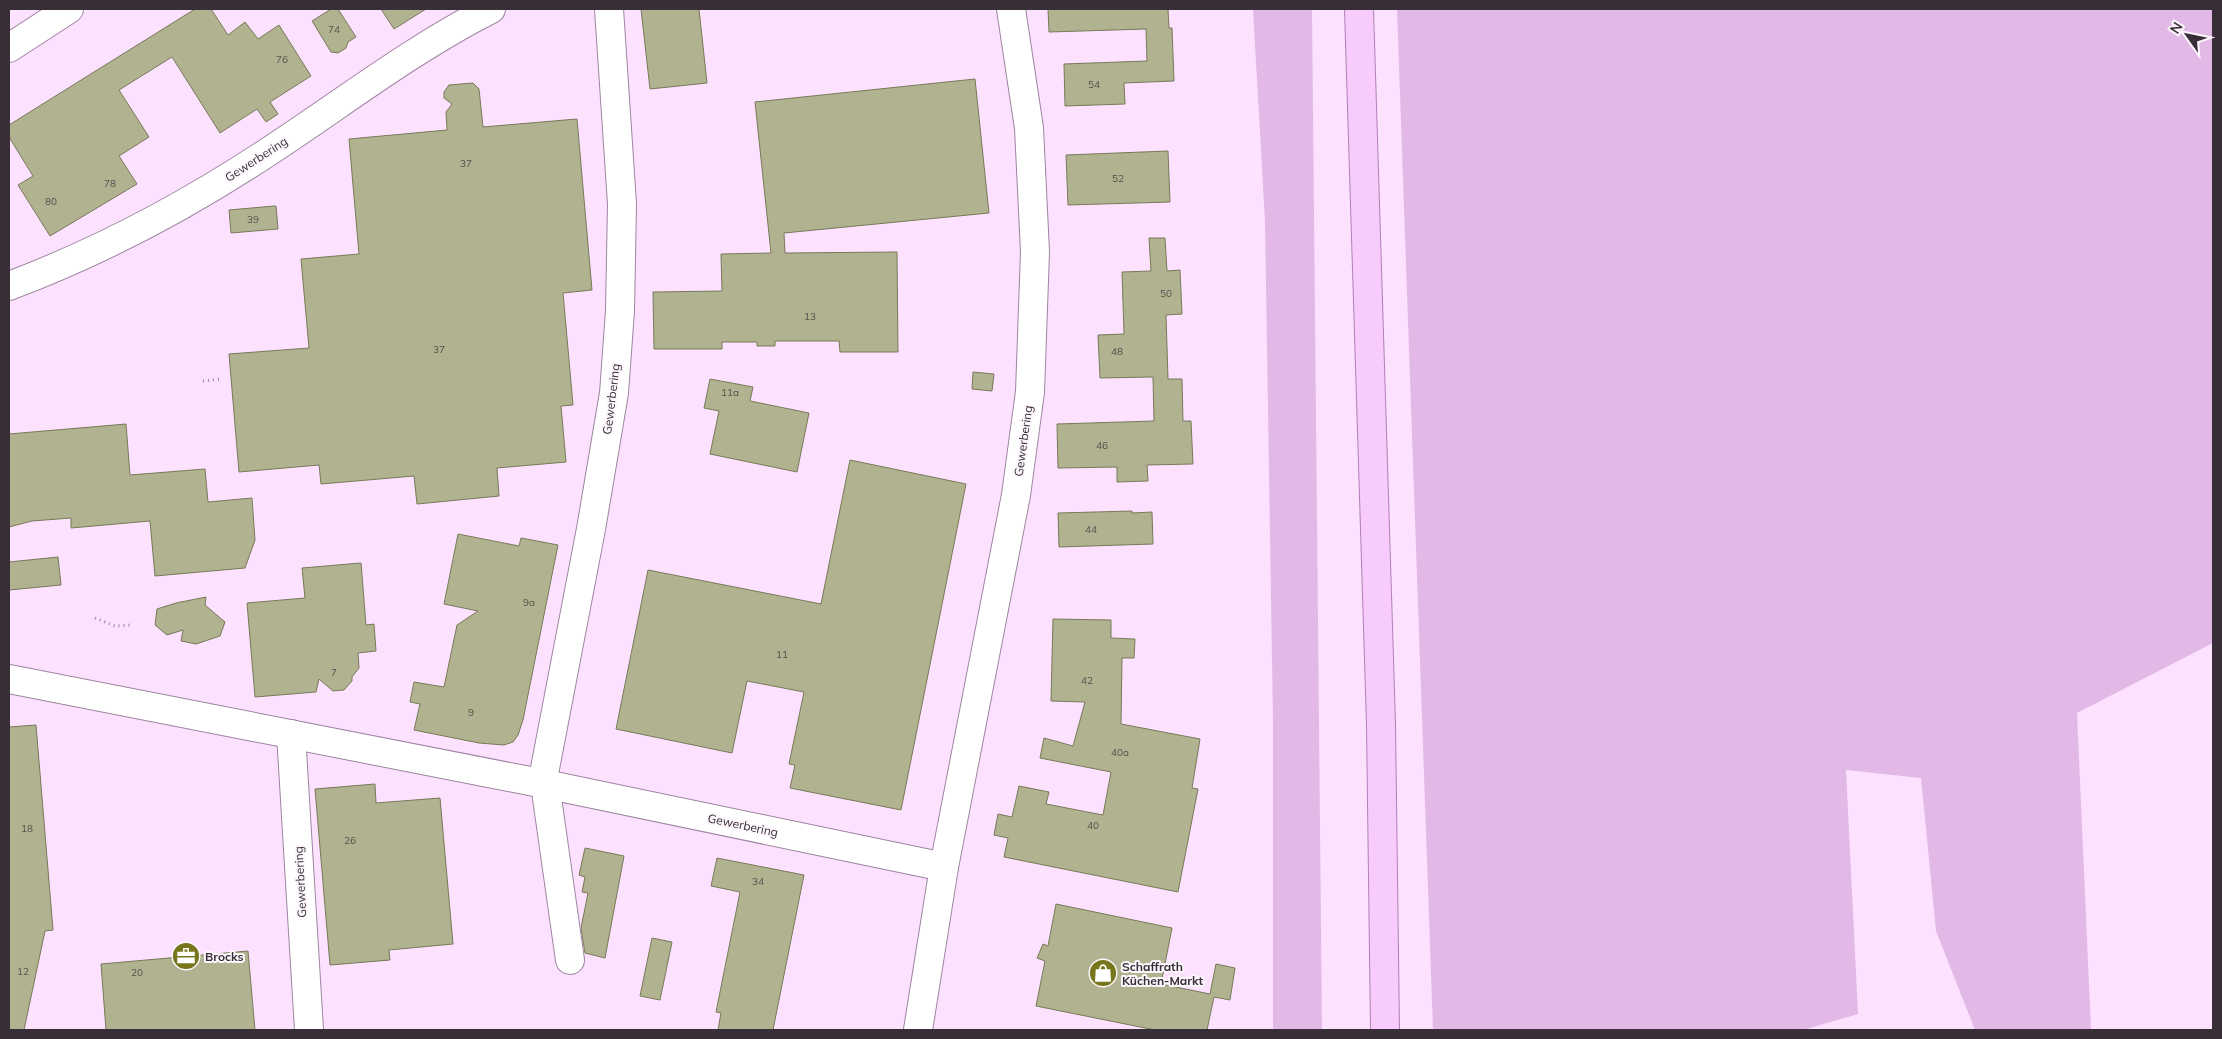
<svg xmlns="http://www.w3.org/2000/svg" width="2222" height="1039" viewBox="0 0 2222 1039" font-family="Mulish,sans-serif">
<rect width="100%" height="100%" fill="#fce2ff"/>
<g fill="#e2b8e7">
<path d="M1253 9H1312L1322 1030H1273V722L1265 222Z"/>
<path d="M1397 9H2213V643L2077 713 2091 1030H1975L1936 931 1921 778 1846 770 1858 1014 1803 1030H1433Z"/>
</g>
<g fill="#b1b290" stroke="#787959">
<path d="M195 9H211L228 35 245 22 258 39 279 25 311 76 270 102 278 114 266 122 257 109 220 133 172 57 119 90 149 137 119 156 137 184 50 236 18 185 33 176 9 137V125Z"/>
<path d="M331 9H338L356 37 348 42 346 48 338 53 331 52 312 21Z"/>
<path d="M381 9H426L394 29Z"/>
<path d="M641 9H699L707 83 650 89Z"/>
<path d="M1048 9H1168L1169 28H1172L1174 81 1124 83 1125 104 1065 106 1064 64 1147 61 1146 29 1049 32Z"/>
<path d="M975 79 989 213 784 233 785 253 897 252 898 352H840L839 341H775V346H757V342H722V349H654L653 292 722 291 721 254 771 253 755 102Z"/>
<path d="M473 83 479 89 483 127 577 119 592 290 563 293 573 405 561 406 566 462 497 468 499 496 417 504 414 476 321 484 319 465 239 472 229 354 309 348 301 259 359 254 349 139 447 130 446 112 452 104 444 98V92L449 85Z"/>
<path d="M1168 151 1170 202 1068 205 1066 155Z"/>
<path d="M274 206H276L278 229 231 233 229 210Z"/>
<path d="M1149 238H1165L1167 271 1180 270 1182 314 1166 315 1168 379H1182L1183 421H1191L1193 464 1147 465 1148 481 1117 482V467L1058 468 1057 424 1154 421 1153 377 1100 378 1098 335 1124 334 1122 272 1151 271Z"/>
<path d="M973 372 994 374 992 391 972 389Z"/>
<path d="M710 379 753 387 750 401 809 413 797 472 710 454 719 411 704 408Z"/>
<path d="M126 424 130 475 205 469 208 502 252 498 255 540 245 568 155 576 150 521 71 528V518L32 521 9 527V434Z"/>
<path d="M850 460 966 484 901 810 790 788 795 765 789 764 804 692 747 681 732 753 616 729 648 570 821 604Z"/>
<path d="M1132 511V513L1152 512 1153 544 1059 547 1058 513Z"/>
<path d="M458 534 519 546 521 538 558 545 523 720 518 735 513 742 504 745 479 743 414 730 420 704 410 702 414 682 444 687 457 625 478 611 444 604Z"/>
<path d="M58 557 61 585 9 590V562Z"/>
<path d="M361 563 366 625 374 624 376 651 358 653 359 668 352 677V681L344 690 333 691 319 679 316 692 255 697 247 603 305 598 302 568Z"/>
<path d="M206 597 205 605 225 622 220 636 196 644 181 641 183 630 167 635 155 625 157 609 176 603Z"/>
<path d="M1053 619 1111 620V638L1135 639 1134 658H1122L1121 724 1200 739 1192 788 1198 789 1178 892 1004 857 1008 838 994 835 998 814 1012 817 1019 786 1049 792 1046 804 1103 815 1111 772 1040 758 1044 738 1073 746 1085 702 1051 701Z"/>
<path d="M36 725 53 930 45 931 24 1030H9V727Z"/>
<path d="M375 784 376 803 440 798 453 944 389 950 390 960 330 965 315 789Z"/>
<path d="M585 848 624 856 605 958 585 953 581 928 588 893 582 892 585 877 579 875Z"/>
<path d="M717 858 804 875 773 1030H718L721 1013 716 1012 740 892 711 886Z"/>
<path d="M1056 904 1172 928 1161 984 1210 994 1216 964 1235 968 1230 1000 1214 997 1207 1030H1155L1036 1006 1045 961 1037 958 1043 944 1048 946Z"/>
<path d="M652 938 672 942 660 1000 640 996Z"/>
<path d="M248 951 255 1030H106L101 964Z"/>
</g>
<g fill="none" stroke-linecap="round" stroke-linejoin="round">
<defs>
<g id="minor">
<path d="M9 48 69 9"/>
<path d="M9 286C102 251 188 205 271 150 344 102 414 48 491 9"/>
<path d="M9 679 545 784 944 867 1016 495 1030 392 1035 252 1029 128 1011 9"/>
<path d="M291 734 309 1030"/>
<path d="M542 784 591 529 614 393 620 311 622 204 609 9"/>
<path d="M545 784 570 960"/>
<path d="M918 1030 944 867"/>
</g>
<path id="major" d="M1359 9 1381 724 1385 1030"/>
</defs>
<use href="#minor" stroke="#9c859f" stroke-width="30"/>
<use href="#major" stroke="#b07fb6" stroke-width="30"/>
<g stroke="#99889b" stroke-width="3" stroke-dasharray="1 4" stroke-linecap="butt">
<path d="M203 381 221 379"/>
<path d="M95 618 115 626 131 625"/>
</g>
<use href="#minor" stroke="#fff" stroke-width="28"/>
<use href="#major" stroke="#f7ccfc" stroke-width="28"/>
</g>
<defs>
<symbol id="office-disc" viewBox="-11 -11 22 22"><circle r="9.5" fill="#77761c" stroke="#fdf7fd"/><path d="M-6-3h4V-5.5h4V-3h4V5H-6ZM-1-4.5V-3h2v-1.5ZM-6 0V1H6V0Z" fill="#fff"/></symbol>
<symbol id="shop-disc" viewBox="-11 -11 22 22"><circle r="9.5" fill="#77761c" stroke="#fdf7fd"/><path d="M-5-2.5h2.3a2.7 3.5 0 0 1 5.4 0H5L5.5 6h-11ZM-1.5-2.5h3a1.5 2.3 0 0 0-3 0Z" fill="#fff"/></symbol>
</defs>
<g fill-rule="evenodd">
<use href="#office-disc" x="170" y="940" width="32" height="32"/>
<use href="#shop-disc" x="1087" y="957" width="32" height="32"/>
</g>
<g text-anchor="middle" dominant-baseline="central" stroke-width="4" stroke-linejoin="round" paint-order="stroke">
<g font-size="10" fill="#564f4e">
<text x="334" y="29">74</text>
<text x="282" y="59">76</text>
<text x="1094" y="84">54</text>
<text x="466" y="163">37</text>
<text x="1118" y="178">52</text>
<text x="110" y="183">78</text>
<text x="51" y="201">80</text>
<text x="253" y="219">39</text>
<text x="1166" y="293">50</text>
<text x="810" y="316">13</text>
<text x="439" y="349">37</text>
<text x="1117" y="351">48</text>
<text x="730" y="392">11a</text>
<text x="1102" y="445">46</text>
<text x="1091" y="529">44</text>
<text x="529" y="602">9a</text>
<text x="782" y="654">11</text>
<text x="334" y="672">7</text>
<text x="1087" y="680">42</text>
<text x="471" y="712">9</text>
<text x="1120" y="752">40a</text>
<text x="1093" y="825">40</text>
<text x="27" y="828">18</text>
<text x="350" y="840">26</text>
<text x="758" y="881">34</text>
<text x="23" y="971">12</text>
<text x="137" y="972">20</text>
</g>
<g font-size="12" fill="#372e38" stroke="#fdf7fd">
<text transform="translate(256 159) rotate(-33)">Gewerbering</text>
<text transform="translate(611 399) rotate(-83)">Gewerbering</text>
<text transform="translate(1023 441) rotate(-82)">Gewerbering</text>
<text transform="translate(743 825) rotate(12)">Gewerbering</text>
<text transform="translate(300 882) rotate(-93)">Gewerbering</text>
</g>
<g font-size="12" font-weight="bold" fill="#372e38" stroke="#fdf7fd" text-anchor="start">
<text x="205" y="956">Brocks</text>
<text x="1122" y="966">Schaffrath<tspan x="1122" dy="14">Küchen-Markt</tspan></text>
</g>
</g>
<rect width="2222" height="1039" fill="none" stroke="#372e38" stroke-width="20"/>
<g transform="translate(2187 35) rotate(303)" stroke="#fdf7fd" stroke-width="4" paint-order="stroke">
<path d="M0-4L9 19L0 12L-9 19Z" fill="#372e38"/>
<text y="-8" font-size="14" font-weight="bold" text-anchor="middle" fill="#372e38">N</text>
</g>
</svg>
